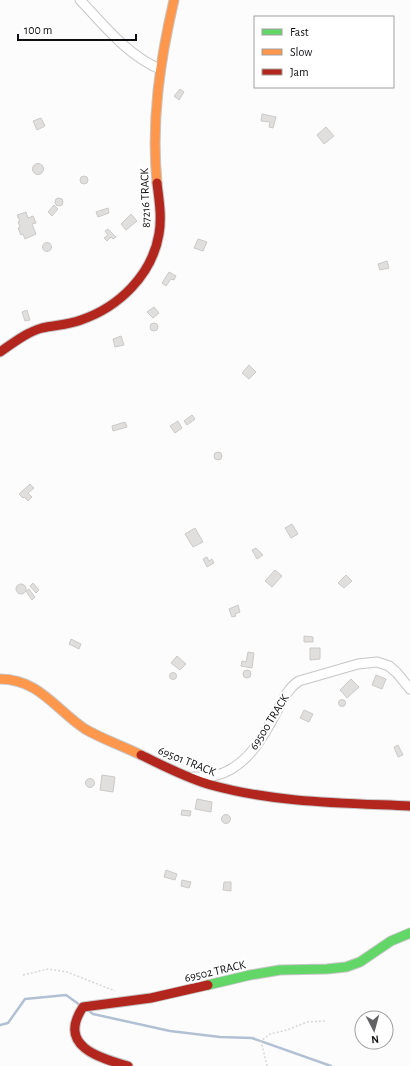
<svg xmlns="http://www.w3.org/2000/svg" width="410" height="1066" viewBox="0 0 410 1066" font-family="'Alegreya Sans',sans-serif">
<rect width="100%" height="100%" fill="#fcfcfc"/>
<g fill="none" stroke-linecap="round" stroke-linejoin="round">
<g stroke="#b2c0d3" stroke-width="2.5">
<path d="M89 1011 93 1014 170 1031 220 1037 252 1038 331 1066"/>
<path d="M0 1025 8 1023 25 999 66 995 80 1005"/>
</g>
</g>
<g fill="#e1dfde" stroke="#cccac8">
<path d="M180 89 184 92 179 100 174 96Z"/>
<path d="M262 114 276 117 273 128 269 127 270 122 261 121Z"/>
<path d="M41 118 45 126 37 130 33 121Z"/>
<path d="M326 127 334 136 324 144 317 135Z"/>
<circle cx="38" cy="169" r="5.5"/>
<circle cx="84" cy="180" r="4"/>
<circle cx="59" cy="202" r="4"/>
<path d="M54 205 58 209 52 216 48 212Z"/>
<path d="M108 208 109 213 98 217 96 212Z"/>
<path d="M26 212 28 218 33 216 36 223 32 224 36 234 25 239 23 234 21 235 18 228 20 227 18 222 20 221 17 215Z"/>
<path d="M131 214 137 221 126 230 121 224Z"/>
<path d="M108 229 116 237 113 239 111 237 107 241 104 238 108 235 105 231Z"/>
<path d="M198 239 207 242 203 251 194 248Z"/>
<circle cx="47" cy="247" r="4.5"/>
<path d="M387 261 389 268 380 270 378 264Z"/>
<path d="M169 272 176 276 174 280 171 279 166 286 162 283Z"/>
<path d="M154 307 159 313 153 318 147 312Z"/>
<path d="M27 310 30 320 25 321 22 312Z"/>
<circle cx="154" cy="327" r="4"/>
<path d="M121 336 124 345 115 347 113 339Z"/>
<path d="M249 365 256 372 249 379 242 373Z"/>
<path d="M192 415 195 419 187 425 184 421Z"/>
<path d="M178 421 182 428 175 433 170 426Z"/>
<path d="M125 422 127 427 113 431 112 426Z"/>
<circle cx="218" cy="456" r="4"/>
<path d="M30 484 34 488 28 493 32 497 28 501 24 497 23 498 19 494Z"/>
<path d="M292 524 298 534 291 538 285 528Z"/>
<path d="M195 528 203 542 193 547 185 534Z"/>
<path d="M256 548 263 555 257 559 252 550Z"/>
<path d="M207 557 209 561 212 559 214 563 207 567 203 559Z"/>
<path d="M275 570 282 576 272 587 265 581Z"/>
<path d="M346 575 352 581 344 588 338 583Z"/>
<path d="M33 583 39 590 36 593 30 586Z"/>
<circle cx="21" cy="589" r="5"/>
<path d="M29 589 35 597 32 600 26 591Z"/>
<path d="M238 605 240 612 235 614 236 616 232 617 229 609Z"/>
<path d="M304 636 313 637V642H304Z"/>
<path d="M71 639 81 644 79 649 69 644Z"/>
<path d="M310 648H320V659L310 660Z"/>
<path d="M248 652 254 653 252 668 241 666 242 661 246 662Z"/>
<path d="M177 656 186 664 180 670 171 663Z"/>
<circle cx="247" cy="674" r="4"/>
<circle cx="173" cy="676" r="3.5"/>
<path d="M376 675 386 679 382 689 372 685Z"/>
<path d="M351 679 359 687 347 698 340 690Z"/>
<circle cx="342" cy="703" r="3.5"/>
<path d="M304 710 313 714 309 722 300 718Z"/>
<path d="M398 745 403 755 398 757 394 747Z"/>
<path d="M102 775 115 777 113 792 100 790Z"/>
<circle cx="90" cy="783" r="4.5"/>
<path d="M197 799 212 802 211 812 195 809Z"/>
<path d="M182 810 191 811 190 816 181 815Z"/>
<circle cx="226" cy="819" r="4.5"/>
<path d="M166 870 177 874 175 880 164 877Z"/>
<path d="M182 880 191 882 189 888 181 886Z"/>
<path d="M224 882H231V891L223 890Z"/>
</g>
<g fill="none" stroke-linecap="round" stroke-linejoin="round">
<defs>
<g id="street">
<path d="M80 0C104 25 127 55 160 69"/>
<path d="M193 777C201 777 209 777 217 775 247 767 264 736 277 711 283 700 288 688 299 681L358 664 377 662 389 666 397 673 410 689"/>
</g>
<path id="fast" d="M208 985 250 975 280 970 327 969 346 967 360 962 391 941 410 933"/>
<g id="slow">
<path d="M157 183C151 121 160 60 174 0"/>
<path d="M0 679C39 679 56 710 85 729 102 739 123 746 141 755"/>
</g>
<g id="jam">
<path d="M0 352C13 343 27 332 42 328 55 325 68 325 81 320 119 307 152 275 159 234 162 217 159 200 157 183"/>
<path d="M141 755C164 766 186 778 211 785 276 803 343 803 410 806"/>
<path d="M128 1066C99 1058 57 1046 83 1007L151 998 208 985"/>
</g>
</defs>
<use href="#street" stroke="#c6c6c8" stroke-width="11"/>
<use href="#fast" stroke="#c6c6c8" stroke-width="11"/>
<use href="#slow" stroke="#c6c6c8" stroke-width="11"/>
<use href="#jam" stroke="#c6c6c8" stroke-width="11"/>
<g stroke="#d7d7d7" stroke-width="1.5" stroke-dasharray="2 2" stroke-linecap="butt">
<path d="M23 975 48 969 67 972 115 991"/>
<path d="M267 1066 261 1041 270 1034 287 1030 307 1022 325 1021"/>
</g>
<use href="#street" stroke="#fff" stroke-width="9"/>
<use href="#fast" stroke="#63d668" stroke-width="9"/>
<use href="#slow" stroke="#ff974d" stroke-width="9"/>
<use href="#jam" stroke="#b3261e" stroke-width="9"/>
</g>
<g text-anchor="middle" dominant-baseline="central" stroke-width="4" stroke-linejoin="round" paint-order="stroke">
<g font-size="12" fill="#0f0f13" stroke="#fff">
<text transform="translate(145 198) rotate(-92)">87216 TRACK</text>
<text transform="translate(269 722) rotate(-58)">69500 TRACK</text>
<text transform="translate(187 761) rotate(22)">69501 TRACK</text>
<text transform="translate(215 971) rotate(-13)">69502 TRACK</text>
</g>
</g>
<rect x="254" y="16" width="140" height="72" fill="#ffffff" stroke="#9f9fa1"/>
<rect x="262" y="29" width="20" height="6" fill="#63d668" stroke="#9f9fa1"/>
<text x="290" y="36" font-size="12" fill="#0f0f13">Fast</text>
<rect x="262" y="49" width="20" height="6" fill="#ff974d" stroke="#9f9fa1"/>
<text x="290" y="56" font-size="12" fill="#0f0f13">Slow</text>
<rect x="262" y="69" width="20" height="6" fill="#b3261e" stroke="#9f9fa1"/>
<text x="290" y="76" font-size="12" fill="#0f0f13">Jam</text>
<g transform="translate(374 1030) rotate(174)"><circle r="19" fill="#ffffff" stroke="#9f9fa1"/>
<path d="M0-3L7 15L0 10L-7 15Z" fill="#626265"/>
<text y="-6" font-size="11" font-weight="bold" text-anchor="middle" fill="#0f0f13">N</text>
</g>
<path d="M18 34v6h118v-6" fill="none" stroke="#0f0f13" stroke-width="2"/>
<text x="24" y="34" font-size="12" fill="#0f0f13" stroke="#ffffff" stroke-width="3" paint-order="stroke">100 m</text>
</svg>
